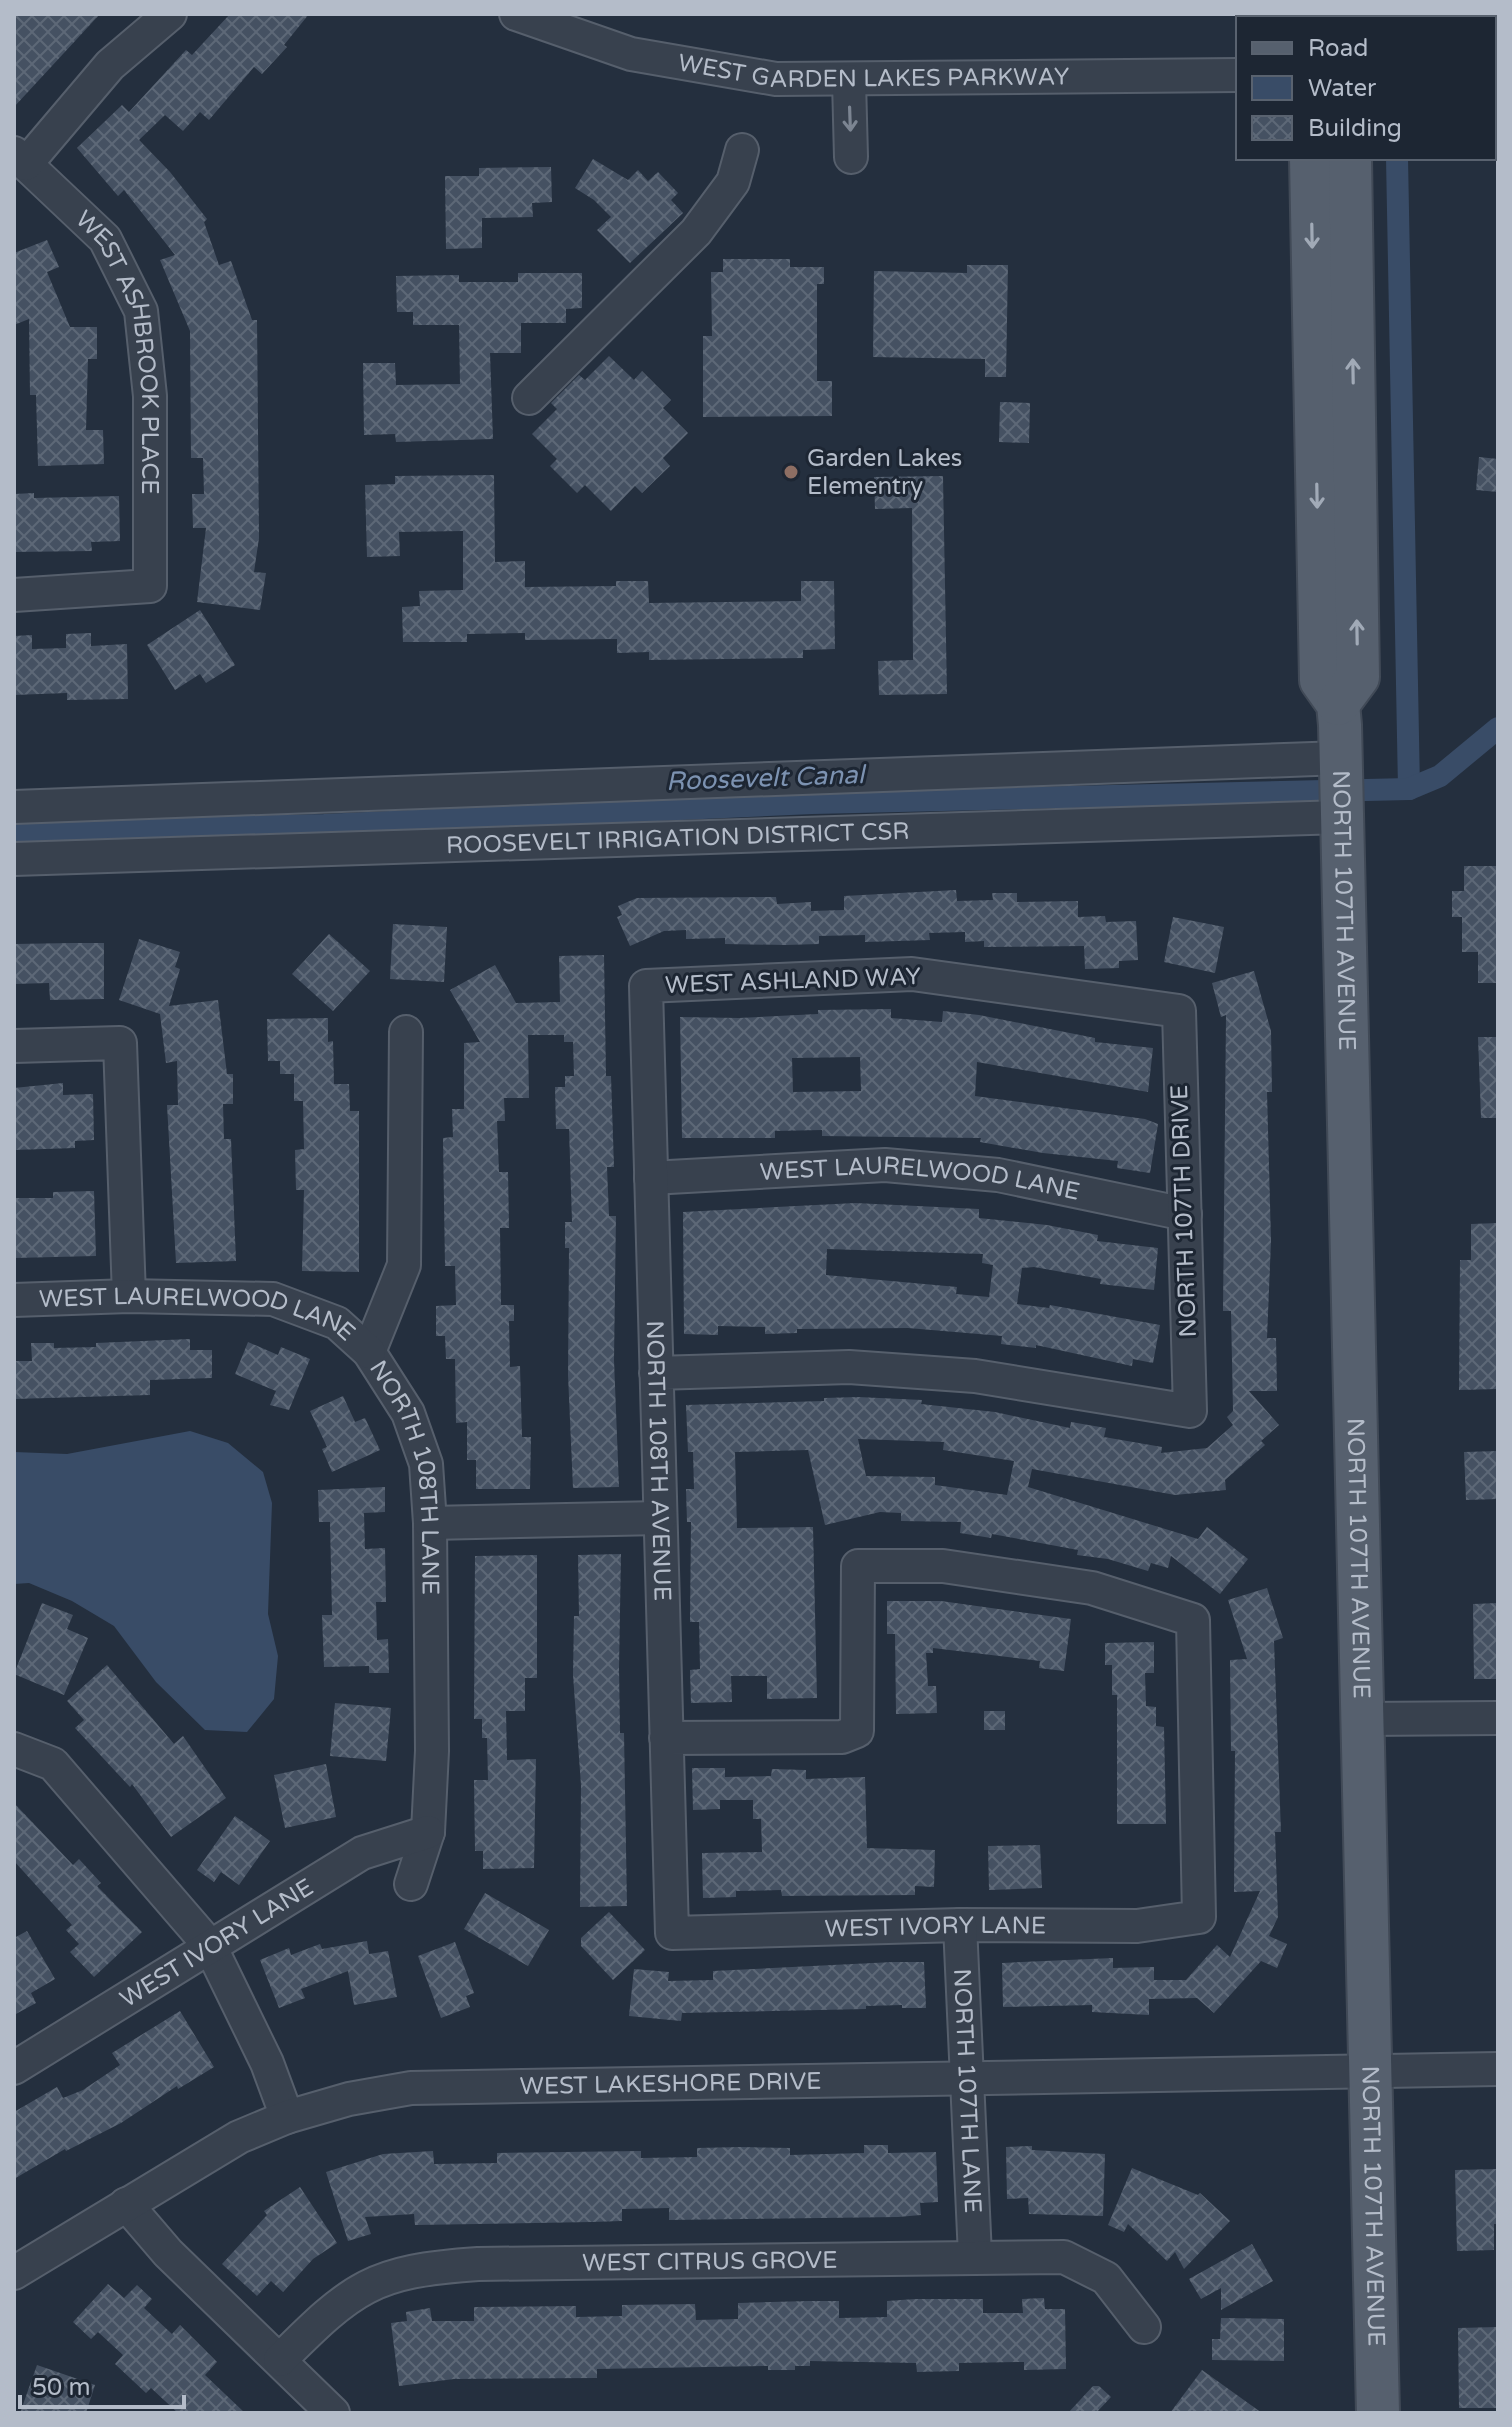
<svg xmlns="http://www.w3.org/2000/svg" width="1512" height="2427" viewBox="0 0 1512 2427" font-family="'Varela Round',sans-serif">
<defs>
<pattern id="building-cross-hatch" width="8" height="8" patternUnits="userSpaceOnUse" patternTransform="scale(2)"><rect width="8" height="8" fill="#455162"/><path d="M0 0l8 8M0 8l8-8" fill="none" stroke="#5d6877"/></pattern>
</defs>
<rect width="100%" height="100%" fill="#242f3e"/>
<path fill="#394c67" d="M190 1431 228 1443 263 1472 272 1503 268 1614 278 1656 274 1699 247 1732 205 1730 156 1682 114 1626 72 1601 29 1583 14 1584V1452L67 1454Z"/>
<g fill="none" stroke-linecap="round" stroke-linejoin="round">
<g stroke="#394c67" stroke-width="22">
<path d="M1394 18V14"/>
<path d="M1397 158 1409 789"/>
<path d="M14 832 324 825 812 803 1409 789 1440 776 1498 728"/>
</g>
</g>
<g fill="url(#building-cross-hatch)" fill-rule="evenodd">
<path d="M14 14H100L14 107Z"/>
<path d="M230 14H309L284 45 287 47 262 74 254 67 209 120 200 112 183 131 165 115 139 140 170 172 207 219 204 222 219 265 231 261 252 320H257L259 538 254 572 266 573 260 610 197 602 206 528H193L192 494H204L203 458H191L190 331 160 260 175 255 124 190 118 196 77 148 122 105 129 112 186 50 192 55Z"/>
<path d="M593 159 628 180 638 170 648 181 658 172 678 193 671 200 683 213 630 263 597 230 611 217 594 200 575 188Z"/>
<path d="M551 167 552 202 532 203 533 217 482 218V248L446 249 445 176H479V168Z"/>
<path d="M47 240 59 267 47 272 70 327H97V359H88L86 430H103L104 464 38 466 36 395H30L29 319 14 325V253Z"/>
<path d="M723 259H790V267H824V284H817V381H832V416L703 417V336H712L711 272H723Z"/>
<path d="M967 265H1008L1006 377H985V359L873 357 874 271 967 273Z"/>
<path d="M518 273H582V308L566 309V323H521V353H490L493 439 396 442 395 434 364 435 363 363H395L396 385 460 384 459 325H413V312H397L396 276 459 275V282H518Z"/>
<path d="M609 356 634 380 642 371 671 400 663 408 688 433 663 458 670 466 642 493 635 486 611 511 585 485 577 493 550 466 557 459 532 434 557 409 551 403 579 375 585 380Z"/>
<path d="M1000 402 1030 403 1029 443 999 442Z"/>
<path d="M1479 457 1498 459V492L1476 490Z"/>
<path d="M494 475 495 562 525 561V587L616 586V581H648L649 603 801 601V581H834L835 649 803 650V658L649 660V652L617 653V639L525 640V633L467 634V642H403L402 607 420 606 419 591 463 590V531L399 532 400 556 367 557 365 485 395 484V476Z"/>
<path d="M943 476 947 694 879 695 878 661 913 660 912 508 875 509 874 477Z"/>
<path d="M34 493V498L119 496 120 541 91 542 92 551 14 552V494Z"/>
<path d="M200 610 235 665 206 683 200 674 175 690 147 645Z"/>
<path d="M91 633V646L127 644 128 699 67 700V693L14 695V636L32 635V649L66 648V634Z"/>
<path d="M1464 866H1498V983H1478V952H1462V917H1452V891H1464Z"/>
<path d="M956 890 957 901 993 900 992 893H1017V902L1078 901V917L1105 916 1106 922 1136 921 1138 960 1119 961V968L1085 969 1084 946 984 947V941L965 942V932L929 933 930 940 898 941 865 942V935L819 936V944L785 945 725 944V938L686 939V930L664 931 630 946 617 917 622 915 618 906 637 898 776 897 777 904 811 902V911L844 910V896Z"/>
<path d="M1173 917 1224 927 1215 973 1164 962Z"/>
<path d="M393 924 447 927 444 982 390 979Z"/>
<path d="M329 934 370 971 333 1011 292 974Z"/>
<path d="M139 939 180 952 175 967 180 969 169 1006 218 1000 227 1074H233V1104H223L224 1139H231L236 1261 176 1263 167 1105H178L177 1061 166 1063 160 1014 119 1000Z"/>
<path d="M73 943H104V999L50 1000 49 983 14 984V944Z"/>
<path d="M604 955 606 1076H611L614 1167H607L609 1216H616L614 1360 619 1487 573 1488 568 1375 569 1248H565V1222H572L569 1129H556L555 1087H565V1076H574L573 1042H564V1035H528L529 1098H504L505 1121H497L499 1172H508L509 1228H500L501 1305H514V1321H509L510 1367 520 1366 522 1437H531L530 1489H476V1460H467V1422L456 1423 455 1359H446L445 1336H436V1306L456 1305 455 1266H445L443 1138 453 1137 452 1109H464V1043L480 1042 450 990 495 965 516 1003 560 1002 559 956Z"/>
<path d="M1254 971 1271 1031 1272 1092H1267L1271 1241 1267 1338H1276L1277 1391H1249L1279 1425 1261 1441 1265 1445 1225 1480 1226 1490 1175 1495 1032 1469 1028 1487 1198 1539 1207 1527 1248 1559 1220 1594 1171 1556 1168 1568 1151 1563 1148 1571 1108 1559 1077 1555 1078 1550 992 1534 991 1538 960 1533 961 1522 901 1521V1513L880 1512 825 1525 808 1450 735 1452 737 1528 813 1527 817 1698 767 1699V1676H731L732 1702 691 1703 690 1670 700 1669 699 1622H690L691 1522H687L686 1489H694L693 1452H688L686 1405 824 1401V1398L858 1397 922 1400 921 1404 995 1412 1070 1428 1071 1422 1106 1428 1104 1437 1162 1447 1161 1453 1207 1448 1233 1425 1227 1417 1233 1411 1231 1311H1223L1226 1015 1221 1017 1212 983ZM858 1439 944 1442 943 1450 1014 1461 1007 1495 935 1485V1477L866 1476Z"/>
<path d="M891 1009V1018L942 1022 943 1011 979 1015 1095 1038V1042L1153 1048 1148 1092 977 1062 975 1096 1145 1119 1158 1124 1150 1173 1117 1168 1118 1161 1043 1153 980 1142 981 1138 822 1136V1130L775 1131V1138H682L680 1017 739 1018 818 1014V1010ZM860 1057 861 1091 793 1092 792 1058Z"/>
<path d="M328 1018V1042L333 1041 334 1084H349L350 1111H359V1272L302 1271 304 1190H296L295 1150 304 1149 303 1101H294V1074H280V1061H268L267 1019Z"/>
<path d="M1478 1037H1498V1118H1481Z"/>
<path d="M63 1083V1095L93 1094 94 1140 75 1141V1148L14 1150V1088Z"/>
<path d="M94 1191 96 1256 14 1258V1198H53V1192Z"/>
<path d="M855 1203 979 1209V1218L1047 1225 1098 1235 1097 1241 1158 1248 1154 1290 1100 1284 1101 1279 1034 1267 1022 1268 1017 1304 1049 1308 1050 1305 1160 1325 1153 1363 1133 1359 1132 1366 1036 1345V1348L1001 1344 1002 1336 908 1328 797 1329V1333L765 1334V1327L718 1326V1335L684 1334 683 1212ZM827 1249 983 1254 982 1263 993 1265 989 1297 956 1294 957 1287 826 1275Z"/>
<path d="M1498 1223V1389L1459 1390 1460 1260H1471V1224Z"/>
<path d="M190 1339V1350H212V1378L150 1380V1395L14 1399V1361H32L31 1343H54V1348L96 1347V1343Z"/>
<path d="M248 1342 278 1355 281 1347 310 1359 289 1410 270 1405 276 1391 235 1374Z"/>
<path d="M343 1396 355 1422 365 1418 380 1450 332 1472 322 1449 327 1447 310 1411Z"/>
<path d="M1498 1451V1499L1466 1500 1464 1452Z"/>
<path d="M385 1487V1512L364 1513 365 1549 385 1548 386 1602H376L377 1640 388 1639 389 1673H369V1666L324 1667 322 1615H332L330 1522H319L318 1490Z"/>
<path d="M621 1554 619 1668 620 1733H624L627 1906 580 1907 581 1785 573 1675 574 1616H579L578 1555Z"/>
<path d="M537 1555V1678H525V1711H506L507 1760 536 1759 534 1868 483 1869V1851H475L474 1780H488L487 1738H482V1719H474L475 1556Z"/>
<path d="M1267 1588 1283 1638 1274 1641 1281 1832H1275L1278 1917 1269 1936 1287 1944 1277 1968 1261 1961 1214 2013 1197 1998 1149 1999V2015L1092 2012V2005L1003 2007 1002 1963 1113 1958V1968L1154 1967V1980H1186L1217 1945 1230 1957 1260 1891 1234 1892 1235 1751H1231L1230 1660 1247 1659 1228 1600Z"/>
<path d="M887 1601H941L1071 1619 1064 1671 1039 1668 1040 1661 933 1648V1653H926L928 1686H936L937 1713 896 1714 895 1634H887Z"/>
<path d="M42 1603 73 1615 67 1629 88 1638 64 1695 14 1674Z"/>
<path d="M1498 1603V1679H1474L1473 1604Z"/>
<path d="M1154 1642V1673H1145L1146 1706 1156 1707V1726L1164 1727 1166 1824H1117V1695H1112V1665H1105V1643Z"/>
<path d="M107 1665 174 1744 183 1736 226 1798 171 1837 132 1784 130 1787 75 1728 84 1720 67 1701Z"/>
<path d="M335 1703 391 1708 386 1761 330 1756Z"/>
<rect x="984" y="1711" width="21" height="19"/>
<path d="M326 1764 336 1817 285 1828 274 1775Z"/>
<path d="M692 1768H725V1777L771 1776 772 1769 806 1770V1779L865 1777 867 1848 935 1850 934 1887 915 1886V1895L782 1896 781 1890 736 1891V1897L703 1898 702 1853 762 1852 761 1819H753V1800H720V1809L693 1810Z"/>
<path d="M14 1803 73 1865 79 1859 101 1883 97 1886 142 1932 94 1977 70 1952 79 1944 66 1930 72 1925 14 1861Z"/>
<path d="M235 1816 270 1841 239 1885 221 1872 214 1882 197 1870Z"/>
<path d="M1040 1845 1042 1888 989 1890 988 1846Z"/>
<path d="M485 1893 549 1930 528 1966 464 1929Z"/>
<path d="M609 1912 645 1950 613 1980 581 1946V1938Z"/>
<path d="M27 1931 55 1979 31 1993 36 2003 14 2015V1938Z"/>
<path d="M367 1941 369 1954 388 1951 397 1997 354 2005 348 1971 301 1989 305 1998 279 2008 260 1960 289 1948 291 1955 320 1944 322 1949Z"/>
<path d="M455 1942 474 1993 466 1996 470 2007 441 2018 418 1956Z"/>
<path d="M893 1962H924L926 2008H902V2005L866 2006V2009L682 2013 681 2021 629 2016 634 1969 669 1972 668 1981 713 1980V1971Z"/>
<path d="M180 2011 214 2067 178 2089 177 2086 121 2123 66 2151 65 2149 14 2179V2112L57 2087 63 2098 83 2090 120 2065 112 2053Z"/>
<path d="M864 2145H888V2153L936 2152 938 2202 920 2203 921 2215 898 2217 669 2220V2208L622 2209V2221L592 2222 415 2225 414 2214 365 2217 371 2234 348 2241 326 2172 383 2154 433 2151 434 2164 497 2163V2153L641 2151V2158L697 2157V2148L740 2147 790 2148V2155L864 2153Z"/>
<path d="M1032 2146V2150L1105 2154 1103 2216 1029 2214 1028 2198 1007 2199 1006 2147Z"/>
<path d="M1132 2168 1198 2195 1200 2193 1230 2221 1184 2269 1175 2252 1167 2261 1128 2224 1124 2232 1108 2225Z"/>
<path d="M1497 2169 1498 2224H1494V2250L1457 2251 1455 2170Z"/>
<path d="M300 2187 337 2243 313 2259 283 2292 271 2281 257 2296 222 2264 267 2215 264 2211Z"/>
<path d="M1252 2244 1273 2281 1221 2310V2288L1201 2299 1189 2279Z"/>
<path d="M108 2284 124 2298 137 2285 152 2299 144 2308 172 2334 180 2325 217 2362 205 2375 245 2413H178L151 2388 146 2393 115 2364 123 2355 98 2332 91 2339 73 2322Z"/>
<path d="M1044 2298 1045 2309H1065L1066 2369 1024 2370V2362L959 2363V2371L917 2372 916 2363 810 2361V2366H795V2370H768V2366L597 2369V2378L454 2379 399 2386 391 2323 407 2321 406 2312 430 2308 432 2321H474V2307L576 2306V2317L622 2316V2305L695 2304 696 2320 738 2319V2303L809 2301H839V2318L887 2317V2301L915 2299H983V2313H1023L1022 2299Z"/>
<path d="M1221 2318 1284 2319V2361L1212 2360V2339H1220Z"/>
<path d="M1498 2327V2408H1459L1458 2328Z"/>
<path d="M37 2365 95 2385 86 2413H20Z"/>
<path d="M1202 2370 1262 2413H1170Z"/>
<path d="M1093 2386H1099L1111 2397 1096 2413H1068Z"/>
</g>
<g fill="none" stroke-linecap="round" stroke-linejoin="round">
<defs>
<g id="minor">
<path id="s1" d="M516 14 631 54 776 79 1238 75"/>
<path d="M1494 68H1498"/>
<path d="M849 81 851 157"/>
<path id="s2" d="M14 153 105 239 141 311 150 396V586L14 595"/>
<path d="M26 164 110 65 170 14"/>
<path d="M529 398 696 232 733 182 742 150"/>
<path d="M14 807 1341 758"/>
<path id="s3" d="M14 859 1342 817"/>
<path id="s4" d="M406 1032 404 1265 369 1352 408 1413 426 1464 430 1523 432 1751 428 1832 411 1884"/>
<path d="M14 1046 120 1043 129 1296"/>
<path id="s5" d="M651 1178 885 1165 998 1175 1185 1214"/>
<path id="s6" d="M14 1300 129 1296 273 1299 337 1323 369 1352"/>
<path id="s7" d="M656 1373 849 1367 975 1376 1190 1411 1179 1011 912 974 646 986C654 1302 663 1618 672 1933L960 1925 1137 1926 1199 1917 1193 1620 1092 1588 943 1566H858L857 1731 842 1737 666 1738"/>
<path d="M430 1523 660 1518"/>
<path d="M1363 1719 1498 1718"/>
<path d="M14 1749 53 1764 210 1946 267 2063 287 2117"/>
<path id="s8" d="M960 1925 975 2256"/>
<path id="s9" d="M14 2068 362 1853 428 1832"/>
<path d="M126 2204 168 2253 333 2413"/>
<path id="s10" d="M14 2273 239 2137 287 2117 349 2099 411 2088 1498 2069"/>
<path id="s11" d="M280 2360C353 2287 372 2271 478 2264L1064 2257 1106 2278 1144 2327"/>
</g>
<g id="major">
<path d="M1309 14V18"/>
<path d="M1348 14V18"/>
<path id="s12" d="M1311 158 1321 680 1338 704 1340 725 1378 2413"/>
<path d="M1338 704 1358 677 1350 158"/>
</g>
</defs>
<use href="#minor" stroke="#565f6c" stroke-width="36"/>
<use href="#major" stroke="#414a57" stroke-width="46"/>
<use href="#minor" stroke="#38414e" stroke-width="32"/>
<use href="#major" stroke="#56606e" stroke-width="42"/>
</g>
<defs><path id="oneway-shaft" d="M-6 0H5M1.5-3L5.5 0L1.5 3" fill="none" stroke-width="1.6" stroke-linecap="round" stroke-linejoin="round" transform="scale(2)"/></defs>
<use stroke="#7c8592" href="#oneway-shaft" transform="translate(850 119) rotate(88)"/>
<g stroke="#a1aab7">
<use href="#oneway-shaft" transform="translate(1312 236) rotate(89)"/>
<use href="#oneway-shaft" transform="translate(1353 371) rotate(-91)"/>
<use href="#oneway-shaft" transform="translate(1317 496) rotate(89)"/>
<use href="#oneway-shaft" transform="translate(1357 632) rotate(-91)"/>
</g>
<circle fill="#8d6e63" stroke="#1d2633" stroke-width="3" cx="791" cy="472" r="8"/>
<g text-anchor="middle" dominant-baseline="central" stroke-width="6" stroke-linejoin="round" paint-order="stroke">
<g font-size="24" fill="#b4bcc9" stroke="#1d2633">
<text stroke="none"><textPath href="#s1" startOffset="366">WEST GARDEN LAKES PARKWAY</textPath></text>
<text stroke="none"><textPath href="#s2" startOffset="240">WEST ASHBROOK PLACE</textPath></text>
<text stroke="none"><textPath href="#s3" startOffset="664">ROOSEVELT IRRIGATION DISTRICT CSR</textPath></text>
<text stroke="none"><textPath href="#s12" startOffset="758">NORTH 107TH AVENUE</textPath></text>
<text transform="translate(793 981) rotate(-2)">WEST ASHLAND WAY</text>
<text stroke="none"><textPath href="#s5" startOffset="270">WEST LAURELWOOD LANE</textPath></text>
<text transform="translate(1184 1211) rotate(-92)">NORTH 107TH DRIVE</text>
<text stroke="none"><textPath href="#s6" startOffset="186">WEST LAURELWOOD LANE</textPath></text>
<text stroke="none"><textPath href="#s7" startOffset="1948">NORTH 108TH AVENUE</textPath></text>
<text stroke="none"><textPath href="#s4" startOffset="462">NORTH 108TH LANE</textPath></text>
<text stroke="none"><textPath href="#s12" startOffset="1406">NORTH 107TH AVENUE</textPath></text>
<text stroke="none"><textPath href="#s7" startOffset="2684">WEST IVORY LANE</textPath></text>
<text stroke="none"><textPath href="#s9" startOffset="238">WEST IVORY LANE</textPath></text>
<text stroke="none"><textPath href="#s10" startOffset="702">WEST LAKESHORE DRIVE</textPath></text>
<text stroke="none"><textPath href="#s8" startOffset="166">NORTH 107TH LANE</textPath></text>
<text stroke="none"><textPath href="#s12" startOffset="2054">NORTH 107TH AVENUE</textPath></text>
<text stroke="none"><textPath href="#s11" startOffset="460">WEST CITRUS GROVE</textPath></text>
</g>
<g font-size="24" fill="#b4bcc9" stroke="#1d2633" text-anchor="start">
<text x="807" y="458">Garden Lakes<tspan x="807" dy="28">Elementry</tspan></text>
</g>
<g font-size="26" font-style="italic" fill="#7c92b1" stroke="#1d2633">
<text transform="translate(765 778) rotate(-2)">Roosevelt Canal</text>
</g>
</g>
<rect width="1512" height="2427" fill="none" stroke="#b4bcc9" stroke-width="32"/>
<rect x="1236" y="16" width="260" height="144" fill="#1d2633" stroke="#59626f" stroke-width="2"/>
<rect x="1252" y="42" width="40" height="12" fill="#56606e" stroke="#59626f" stroke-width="2"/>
<text x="1308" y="56" font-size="24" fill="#b4bcc9">Road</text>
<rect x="1252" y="76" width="40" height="24" fill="#394c67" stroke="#59626f" stroke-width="2"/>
<text x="1308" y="96" font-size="24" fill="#b4bcc9">Water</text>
<rect x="1252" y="116" width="40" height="24" fill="url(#building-cross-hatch)" stroke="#59626f" stroke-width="2"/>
<text x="1308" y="136" font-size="24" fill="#b4bcc9">Building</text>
<path d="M20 2395v12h164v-12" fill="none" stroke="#b4bcc9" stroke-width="4"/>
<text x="32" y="2395" font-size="24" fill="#b4bcc9" stroke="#1d2633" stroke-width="6" paint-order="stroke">50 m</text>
</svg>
